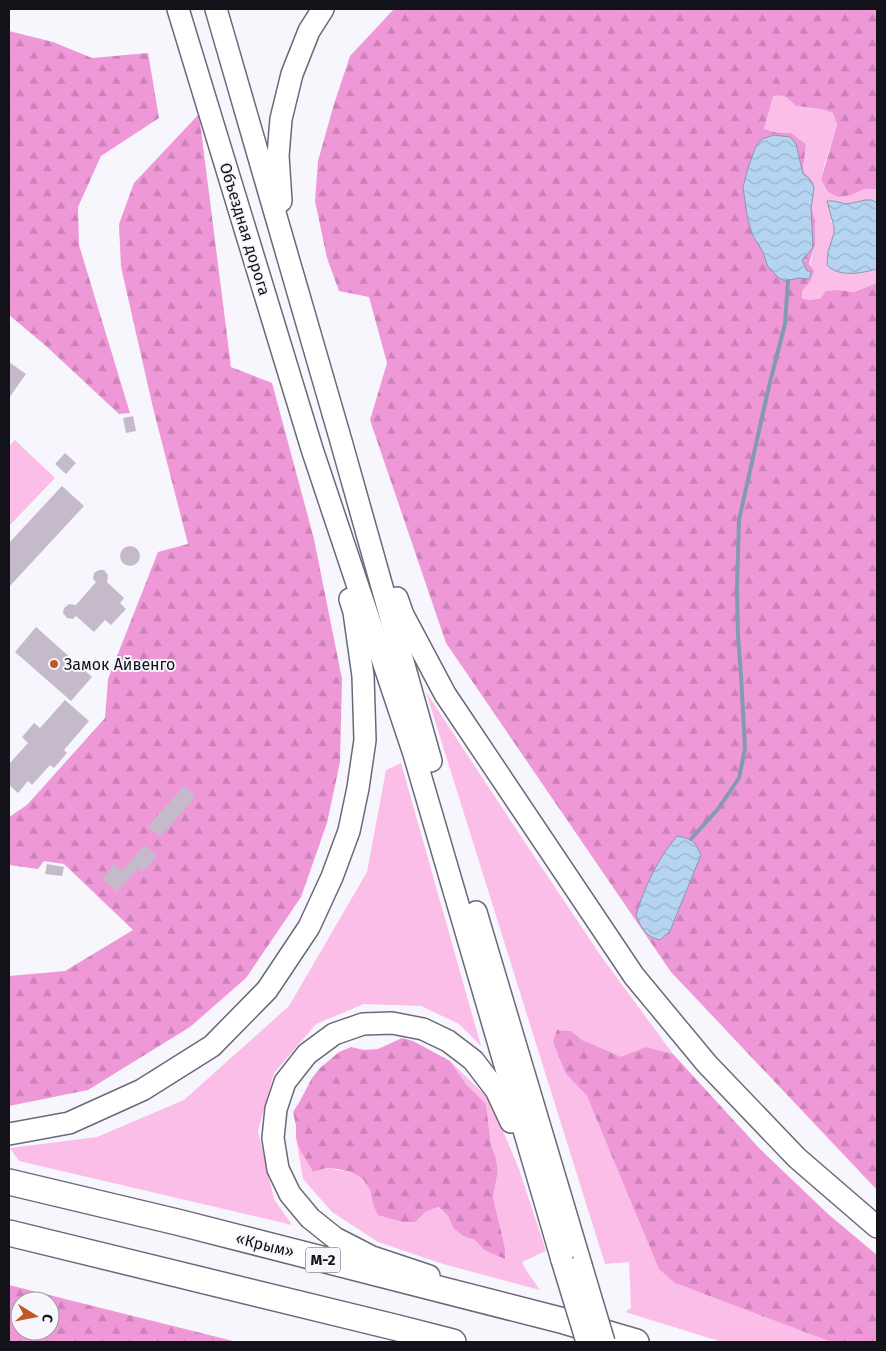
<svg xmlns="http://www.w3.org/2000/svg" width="886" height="1351" viewBox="0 0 886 1351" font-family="'Fira Sans',sans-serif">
<defs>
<pattern id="forest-firs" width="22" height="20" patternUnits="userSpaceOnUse" patternTransform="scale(1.25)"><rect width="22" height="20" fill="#ef98d7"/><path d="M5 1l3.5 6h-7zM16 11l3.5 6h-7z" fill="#cc82b8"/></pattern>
<pattern id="water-waves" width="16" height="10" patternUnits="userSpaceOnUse" patternTransform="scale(1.25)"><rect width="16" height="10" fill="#b5d4f1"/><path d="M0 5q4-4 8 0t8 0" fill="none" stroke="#9bb5ce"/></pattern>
</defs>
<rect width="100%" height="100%" fill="#f7f6fd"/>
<g fill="#fabee8">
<path d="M780 95 790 99 796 106 821 109 833 113 837 125 824 166 821 179 827 191 852 195 864 189H877V203L872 200 847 204 833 201 831 221 834 227 833 241 851 273 877 269V283L852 292 839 290 821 298 810 300 802 298 801 291 805 286 815 245V221L812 210 814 184 810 178 805 174 803 169 806 144 791 133H778L764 129 772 96Z"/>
<path d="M15 440 55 478 9 526V446Z"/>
<path d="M426 692 516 829 601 956 673 1054 646 1047 621 1058 582 1040 571 1031 557 1030 566 1074 587 1096 675 1283 831 1342H722L625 1312 631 1308 629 1262 605 1264Z"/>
<path d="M401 763 481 1046 459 1024 421 1006 364 1004 316 1024 274 1073 258 1131 274 1199 292 1225 19 1161 10 1148 97 1137 184 1100 289 1006 367 872 386 770Z"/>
<path d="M450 1061 490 1100 519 1169 546 1251 522 1262 526 1270 540 1290 443 1264 378 1242 332 1212 303 1179 296 1138 300 1150 313 1172 326 1168 351 1172 363 1179 370 1190 373 1204 425 1212 437 1207 448 1216 453 1228 463 1236 475 1240 484 1250 505 1258V1248L493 1197 498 1171 496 1158 491 1145 486 1104 466 1084Z"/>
</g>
<g fill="url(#forest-firs)" fill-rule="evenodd">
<path d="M394 9H877V189H864L852 195 838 197 827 191 821 179 837 125 833 113 821 109 796 106C788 98 785 94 773 96L764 129 778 133H791L806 144 803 169 805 174 810 178 814 184 812 209 815 221V245L809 264 814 271 811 280 802 291V298L810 300 821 298 826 291 839 290 853 292 877 283V1190L671 972 446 643 370 420 387 363 369 297 339 291 327 258 315 201 318 161 334 104 350 56Z"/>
<path d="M9 31 53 42 92 58 148 53 159 118 101 156 78 207 79 245 130 413 119 414 46 346 9 315Z"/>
<path d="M199 114 231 367 272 383 314 539 342 679 340 762 327 823 301 897 246 978 190 1027 88 1090 9 1106V976L65 971 133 930 64 864 44 861 38 869 9 865V817L27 805 105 718 108 679 158 552 188 544 153 408 121 267 119 224 134 183Z"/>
<path d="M557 1030 571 1031 582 1040 621 1057 646 1047 673 1054 760 1149 828 1214 877 1255V1342H831L675 1283 659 1269 587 1096 566 1074 553 1042Z"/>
<path d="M402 1038 413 1041 450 1061 466 1084 486 1104 491 1145 496 1158 498 1171 493 1197 505 1248V1259L484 1250 475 1240 463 1236 453 1228 448 1216 438 1207 425 1212 415 1222H403L378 1215 373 1204 370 1190 363 1179 351 1172 338 1169 326 1168 313 1172 300 1150 296 1138V1126L293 1112 300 1101 312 1078 320 1068 339 1052 351 1047 364 1050 378 1049Z"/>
<path d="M9 1285 237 1342H9ZM20 1301H50V1331H20Z"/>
</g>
<g fill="url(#water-waves)" stroke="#849ab0">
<path d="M774 135 790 137 796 144 803 174 809 178 814 187 811 209 813 247C810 252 806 255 802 260L807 271H811L810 277 808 279 799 278 785 281 779 278 768 267 763 252 752 234 747 215 743 187 749 165 756 146 762 139Z"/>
<path d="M866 200H872L877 203V269C862 273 839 278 827 265L828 252 834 233V227L827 201H833L847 204Z"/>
<path d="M677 836C694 840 693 839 701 855L670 931 660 940C645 936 642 929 636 915 645 886 657 860 677 836Z"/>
</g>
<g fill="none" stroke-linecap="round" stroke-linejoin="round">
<path stroke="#849ab0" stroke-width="4" d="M691 839 718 809 739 778 745 749 741 675 738 636 737 588 739 520 769 386 785 324 788 281"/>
</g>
<g fill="#c5baca">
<path d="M9 362 26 374 9 398Z"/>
<path d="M133 416 136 431 126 433 123 418Z"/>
<path d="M65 453 76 463 66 474 55 464Z"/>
<path d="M62 486 84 506 9 587V543Z"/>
<circle cx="130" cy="556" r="10"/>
<path d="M99 570H104L108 575 107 582 124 598 120 603 126 609 111 625 105 620 94 632 76 616 73 619 67 618 63 613 64 608 69 604 76 605 96 582 93 579 94 573Z"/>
<path d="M36 627 92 677 71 701 15 652Z"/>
<path d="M65 700 89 721 64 750 67 753 54 768 50 765 32 785 28 781 18 793 9 785V764L28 743 22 737 34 723 40 728Z"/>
<path d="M184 786 196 796 160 837 148 826Z"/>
<path d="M145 845 157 856 143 872 138 868 117 892 102 879 114 864 122 870Z"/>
<path d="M47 864 64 867 62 876 45 874Z"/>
</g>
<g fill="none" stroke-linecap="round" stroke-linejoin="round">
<defs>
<g id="major">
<path d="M178 9 312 449 414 754 562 1260"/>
<path d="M216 9 341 441 431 761"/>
<path d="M281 201 278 156 281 119 292 74 309 31 323 9"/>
<path d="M397 598 403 615 445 694 634 976 707 1064 797 1158 877 1227"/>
<path d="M476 912 581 1265"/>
<path d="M9 1134 69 1123 142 1090 212 1046 267 990 309 927 332 877 349 831 358 788 365 740 363 676 354 612 350 599"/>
<path d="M429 1276 372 1257 335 1238 310 1218 290 1194 278 1169 273 1138 276 1109 285 1082 307 1054 334 1034 363 1024 392 1023 423 1029 448 1041 473 1060 496 1090 511 1122"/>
</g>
<g id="highway">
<path d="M9 1182 177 1222 564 1321 636 1342"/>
<path d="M9 1233 398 1328 453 1342"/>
</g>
</defs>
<use href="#major" stroke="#6b6978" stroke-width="24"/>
<use href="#highway" stroke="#6b6978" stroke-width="28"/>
<use href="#major" stroke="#fff" stroke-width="21"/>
<use href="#highway" stroke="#fff" stroke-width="25"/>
<defs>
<g id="major-bridge">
<path d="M562 1260 587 1342"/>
<path d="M581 1265 604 1342"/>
</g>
</defs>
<use href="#major-bridge" stroke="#6b6978" stroke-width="24" stroke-linecap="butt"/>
<use href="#major-bridge" stroke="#fff" stroke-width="21"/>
</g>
<circle fill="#be5b22" stroke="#f7f6fd" stroke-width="2" cx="54" cy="664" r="5"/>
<g text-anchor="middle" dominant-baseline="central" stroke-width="4" stroke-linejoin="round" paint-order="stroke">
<rect fill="#f7f6fd" stroke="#57565d" stroke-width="1" x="305.5" y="1247.5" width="35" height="25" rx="4"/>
<g font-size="15" font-weight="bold" fill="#131218">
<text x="323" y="1260">М-2</text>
</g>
<g font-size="16" fill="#131218" stroke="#f7f6fd">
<text transform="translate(245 229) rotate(73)">Объездная дорога</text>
<text transform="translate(265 1245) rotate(14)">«Крым»</text>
</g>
<g font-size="16" fill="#131218" stroke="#f7f6fd" text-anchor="start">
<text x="64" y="664">Замок Айвенго</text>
</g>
</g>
<rect width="886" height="1351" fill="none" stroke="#131218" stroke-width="20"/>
<g transform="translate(35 1316) rotate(100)"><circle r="24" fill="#f7f6fd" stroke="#9c9ba1"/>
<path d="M0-4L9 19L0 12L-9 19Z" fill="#be5b22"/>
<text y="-8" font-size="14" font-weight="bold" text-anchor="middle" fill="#131218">С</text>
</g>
</svg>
